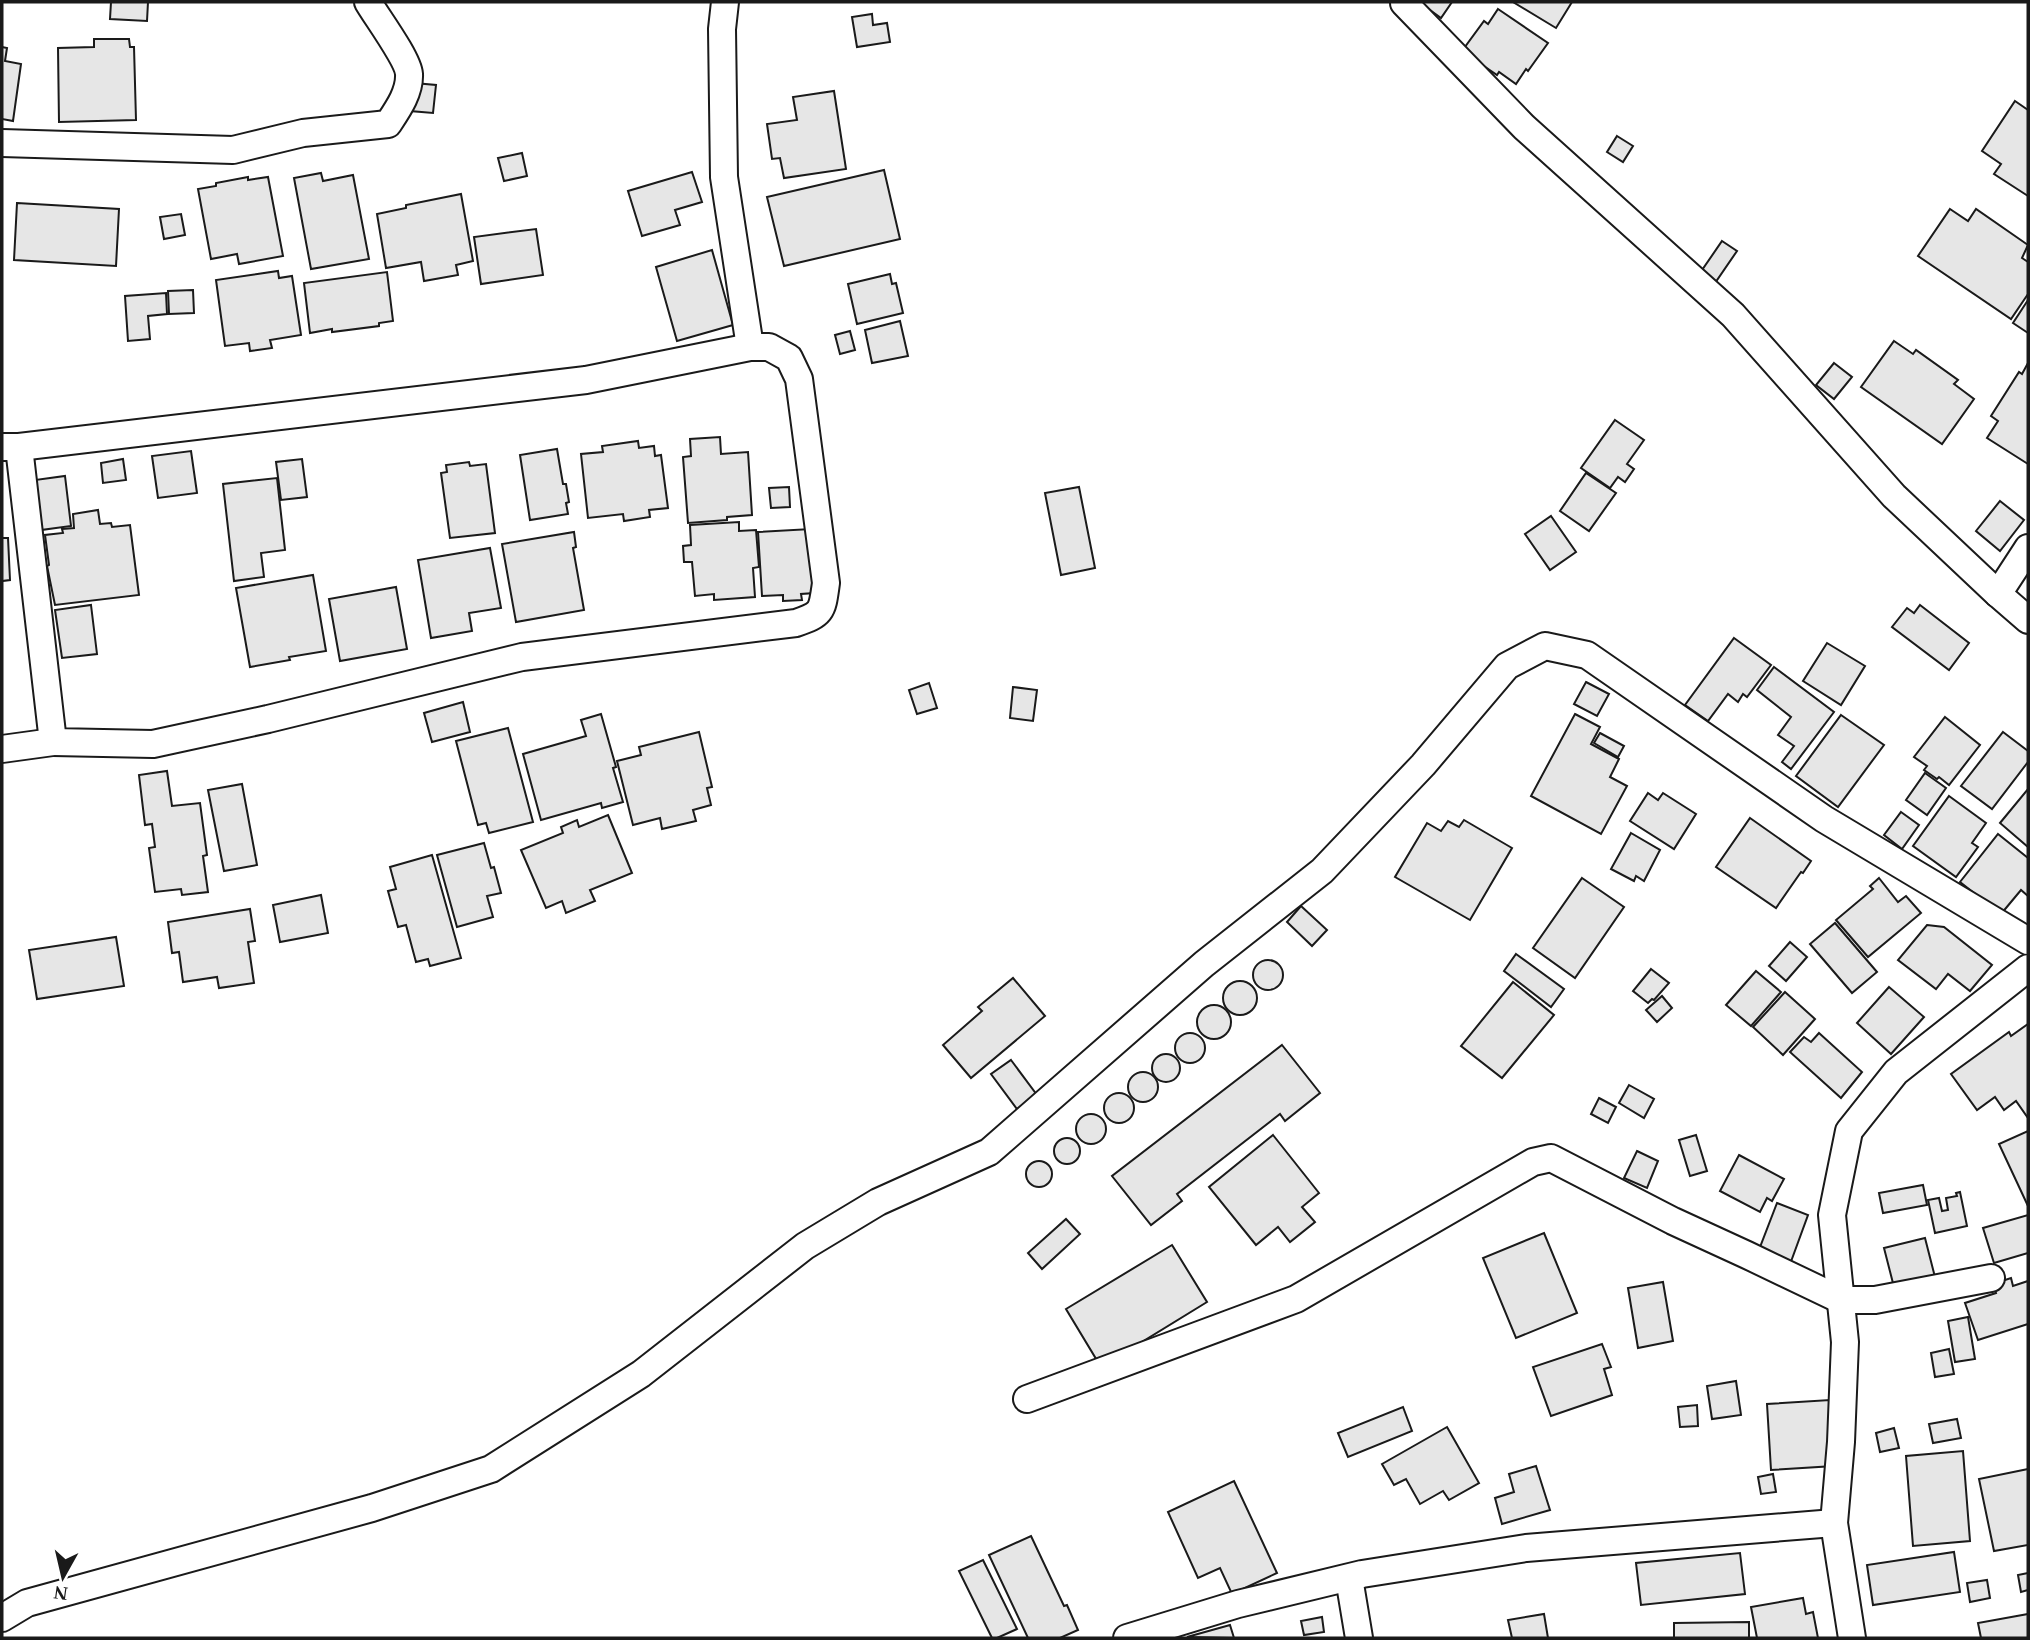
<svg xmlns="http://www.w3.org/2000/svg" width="2030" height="1640" viewBox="0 0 2030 1640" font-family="Georgia,serif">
<rect width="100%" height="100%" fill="#fff"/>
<g fill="#e6e6e6" stroke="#1a1a1a" stroke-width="2">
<path d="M111 2H148L147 21 110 19Z"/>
<path d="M1419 2H1452L1441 18Z"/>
<path d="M1513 2H1572L1556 28Z"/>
<path d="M1498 9 1548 43 1528 71 1526 69 1516 84 1499 72 1497 75 1462 51 1484 21 1488 24Z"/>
<path d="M872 14 873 25 887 23 890 42 857 47 852 17Z"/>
<path d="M94 39H129L130 47H134L136 120 59 122 58 48 94 47Z"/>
<path d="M2 47 7 48 5 61 21 64 13 121 2 119Z"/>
<path d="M414 83 436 85 433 113 410 111Z"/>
<path d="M834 91 846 169 784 178 780 158 772 159 767 124 797 120 793 97Z"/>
<path d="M2015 101 2028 110V196L1994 174 2001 164 1982 151Z"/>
<path d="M1617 136 1633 146 1623 162 1607 152Z"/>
<path d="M522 153 527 176 504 181 498 158Z"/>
<path d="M884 170 900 239 784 266 767 197Z"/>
<path d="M692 172 702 202 675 210 680 225 642 236 628 191Z"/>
<path d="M321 173 323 181 353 175 369 259 311 269 294 178Z"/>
<path d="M248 177V180L268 177 283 256 239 264 237 254 211 259 198 189 216 186V183Z"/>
<path d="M461 194 473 261 456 265 458 275 424 281 421 262 386 268 377 214 406 208V205Z"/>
<path d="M17 203 119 209 116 266 14 260Z"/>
<path d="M1950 209 1968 221 1976 209 2028 245 2022 258 2028 262V294L2011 319 1918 256Z"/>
<path d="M181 214 185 235 164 239 160 217Z"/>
<path d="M536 229 543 275 481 284 474 237Z"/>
<path d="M1722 241 1737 251 1715 283 1700 273Z"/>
<path d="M712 250 733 325 677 341 656 267Z"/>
<path d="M278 271 279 278 292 276 301 335 270 340 272 348 250 351 249 343 225 346 216 280Z"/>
<path d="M387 272 393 321 379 323V326L332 332V329L310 333 304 283Z"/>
<path d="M890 274 892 284 896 283 903 313 857 324 848 284Z"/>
<path d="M193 290 194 313 169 314 168 291Z"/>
<path d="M166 293 167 314 148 316 150 339 128 341 125 296Z"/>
<path d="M2028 300V333L2013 323Z"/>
<path d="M900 321 908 356 872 363 865 330Z"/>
<path d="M850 331 855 350 840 354 835 335Z"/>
<path d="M1894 341 1913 354 1916 350 1958 380 1954 384 1974 399 1942 444 1861 387Z"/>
<path d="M1834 363 1852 377 1834 399 1816 385Z"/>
<path d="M2028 363V464L1987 438 1998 421 1991 416 2019 372 2022 374Z"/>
<path d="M1615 420 1644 440 1627 464 1634 469 1625 482 1618 477 1610 488 1581 468Z"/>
<path d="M720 437 721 454 748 452 752 515 727 517V520L688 523 683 457 691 456 690 439Z"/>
<path d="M638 441 639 448 654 446 655 456 661 455 668 508 649 510 650 517 624 521 623 514 588 518 581 454 603 452 602 446Z"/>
<path d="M557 449 563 484H566L569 502 566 503 568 514 530 520 520 455Z"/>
<path d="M191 451 197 493 158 498 152 456Z"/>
<path d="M123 459 126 480 103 483 101 463Z"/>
<path d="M302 459 307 497 281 500 276 462Z"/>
<path d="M469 462 470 466 486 464 495 533 450 538 441 473 447 472 446 465Z"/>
<path d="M1586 473 1616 493 1589 531 1560 511Z"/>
<path d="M65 476 71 526 41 530 35 480Z"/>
<path d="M277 478 285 550 261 553 264 577 234 581 223 484Z"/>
<path d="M789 487 790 507 771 508 769 488Z"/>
<path d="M1079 487 1095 568 1061 575 1045 493Z"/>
<path d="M2000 501 2024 520 2000 551 1976 531Z"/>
<path d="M98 510 100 524 111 523 112 527 130 525 139 595 55 605 47 566 49 565 45 535 63 533 62 529 74 528 73 514Z"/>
<path d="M1551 516 1576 552 1550 570 1525 534Z"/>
<path d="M739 522V531L756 530 759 567 753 568 755 597 714 600V594L695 596 692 562H684L683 546 691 545 690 525Z"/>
<path d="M811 529 815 593 801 594 802 600 783 601V595L762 596 758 532Z"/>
<path d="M574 532 576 547 573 548 584 610 516 622 502 544Z"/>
<path d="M2 538H8L10 580 2 581Z"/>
<path d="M490 548 501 608 469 613 472 631 431 638 418 560Z"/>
<path d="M313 575 326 651 289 657 290 660 250 667 236 588Z"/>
<path d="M396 587 407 649 340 661 329 599Z"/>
<path d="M91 605 97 654 62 658 55 610Z"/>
<path d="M1920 605 1969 643 1949 670 1892 627 1907 608 1914 613Z"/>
<path d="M1734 638 1771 665 1747 697 1743 694 1738 702 1728 694 1708 721 1685 705Z"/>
<path d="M1827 643 1865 666 1841 705 1803 681Z"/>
<path d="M1774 667 1834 712 1791 769 1782 762 1794 746 1778 735 1791 717 1757 690Z"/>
<path d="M1586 682 1609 694 1597 716 1574 704Z"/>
<path d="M929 683 937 708 917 714 909 690Z"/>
<path d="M1013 687 1037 690 1033 721 1010 718Z"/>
<path d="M463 702 470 732 432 742 424 713Z"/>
<path d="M601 714 616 767 613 768 623 802 602 808 601 803 541 820 523 754 586 736 581 720Z"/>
<path d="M1575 714 1600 727 1591 744 1619 759 1610 777 1627 786 1601 834 1531 796Z"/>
<path d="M1841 715 1884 745 1838 807 1796 776Z"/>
<path d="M1945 717 1980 745 1949 785 1939 777 1937 779 1924 770 1927 766 1914 757Z"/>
<path d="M508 728 533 822 489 833 486 823 478 825 456 741Z"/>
<path d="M699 732 712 787 707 788 711 805 693 810 696 821 662 829 660 818 633 825 617 761 641 755 639 747Z"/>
<path d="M2003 732 2028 751V762L1992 809 1961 786Z"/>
<path d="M1600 733 1624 746 1618 757 1594 743Z"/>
<path d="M167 771 172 806 200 803 207 855 203 856 208 892 182 895 181 889 155 892 149 848 155 847 152 824 145 825 139 775Z"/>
<path d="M1925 773 1946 788 1927 815 1906 800Z"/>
<path d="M242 784 257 865 224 871 208 790Z"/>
<path d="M2028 789V847L2000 823Z"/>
<path d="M1648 793 1658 800 1663 793 1696 814 1674 849 1630 821Z"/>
<path d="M1949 796 1986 823 1972 843 1978 847 1956 877 1913 846Z"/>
<path d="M1901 812 1919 825 1902 849 1884 835Z"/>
<path d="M608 815 632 873 590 890 595 901 566 913 562 901 546 908 521 850 563 833 561 827 577 820 579 827Z"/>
<path d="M1750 818 1811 861 1803 873 1801 872 1776 908 1716 867Z"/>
<path d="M1464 820 1512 848 1470 920 1395 877 1427 823 1441 831 1448 821 1459 827Z"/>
<path d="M1631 833 1660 850 1644 881 1636 876 1634 881 1611 869Z"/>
<path d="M1998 834 2028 858V896L2021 890 2001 914 1960 882Z"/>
<path d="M484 843 491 868 494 867 501 893 487 896 493 917 457 927 437 855Z"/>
<path d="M432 855 461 958 430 966 428 959 416 962 406 925 398 927 388 891 396 889 390 867Z"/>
<path d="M1582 878 1624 907 1575 978 1533 948Z"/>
<path d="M1879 878 1898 902 1906 896 1921 913 1868 957 1836 920 1873 889 1870 886Z"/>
<path d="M321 895 328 933 280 942 273 905Z"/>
<path d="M1301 906 1327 930 1312 946 1287 922Z"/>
<path d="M250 909 255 941 248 942 254 983 219 988 217 977 183 982 179 952 172 953 168 922Z"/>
<path d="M1835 923 1877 972 1852 993 1810 944Z"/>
<path d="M1927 925 1944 927 1992 965 1970 991 1948 974 1936 989 1898 960Z"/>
<path d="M116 937 124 986 37 999 29 950Z"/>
<path d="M1790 942 1807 957 1786 981 1769 966Z"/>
<path d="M1516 954 1564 989 1551 1007 1504 971Z"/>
<circle cx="1268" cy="975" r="15"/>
<path d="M1651 969 1669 983 1654 1000 1652 999 1648 1003 1633 991Z"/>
<path d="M1756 971 1781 992 1751 1026 1726 1005Z"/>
<path d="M1013 978 1045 1016 971 1078 943 1045 982 1011 978 1007Z"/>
<circle cx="1240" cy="998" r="17"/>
<path d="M1513 982 1554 1015 1502 1078 1461 1046Z"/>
<path d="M1889 987 1924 1017 1891 1054 1857 1023Z"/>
<path d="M1785 992 1815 1019 1783 1055 1753 1027Z"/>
<path d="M1662 996 1672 1008 1657 1022 1646 1010Z"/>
<circle cx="1214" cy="1022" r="17"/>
<path d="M2028 1024V1118L2016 1101 2004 1110 1995 1097 1977 1110 1951 1074 2009 1032 2011 1036Z"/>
<path d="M1819 1033 1862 1072 1841 1098 1790 1052 1804 1037 1811 1042Z"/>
<circle cx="1190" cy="1048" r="15"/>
<path d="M1282 1045 1320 1093 1285 1121 1280 1114 1177 1194 1182 1201 1151 1225 1112 1176Z"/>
<circle cx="1166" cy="1068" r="14"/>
<path d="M1011 1060 1037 1095 1017 1109 991 1074Z"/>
<circle cx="1143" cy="1087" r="15"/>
<path d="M1629 1085 1654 1099 1644 1118 1619 1103Z"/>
<circle cx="1119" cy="1108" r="15"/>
<path d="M1599 1098 1616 1107 1608 1123 1591 1114Z"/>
<circle cx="1091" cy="1129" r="15"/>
<path d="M2028 1131V1206L1999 1144Z"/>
<path d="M1273 1135 1319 1193 1302 1207 1315 1222 1290 1242 1278 1227 1256 1245 1209 1187Z"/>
<path d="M1696 1135 1707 1171 1690 1176 1679 1140Z"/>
<circle cx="1067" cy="1151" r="13"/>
<path d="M1637 1151 1658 1161 1647 1188 1624 1178Z"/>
<path d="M1739 1155 1784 1179 1772 1201 1767 1198 1760 1212 1720 1191Z"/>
<circle cx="1039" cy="1174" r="13"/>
<path d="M1923 1185 1927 1205 1883 1213 1879 1193Z"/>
<path d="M1960 1192 1967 1226 1935 1233 1928 1200 1939 1198 1942 1211 1948 1210 1946 1198 1957 1196 1956 1193Z"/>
<path d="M1777 1203 1808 1215 1789 1267 1757 1255Z"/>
<path d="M2028 1215V1253L1994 1263 1983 1228Z"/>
<path d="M1066 1219 1080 1234 1042 1269 1028 1253Z"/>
<path d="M1544 1233 1577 1313 1516 1338 1483 1258Z"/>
<path d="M1925 1238 1936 1281 1895 1291 1884 1248Z"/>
<path d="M1172 1245 1207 1302 1101 1367 1066 1309Z"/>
<path d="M2011 1278 2013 1286 2028 1281V1324L1978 1340 1965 1303 1996 1293 1993 1284Z"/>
<path d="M1663 1282 1673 1341 1638 1348 1628 1288Z"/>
<path d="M1968 1317 1975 1359 1955 1362 1948 1321Z"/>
<path d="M1602 1344 1611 1367 1604 1369 1612 1395 1551 1416 1533 1367Z"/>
<path d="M1949 1349 1954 1374 1935 1377 1931 1353Z"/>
<path d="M1736 1381 1741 1415 1712 1419 1707 1386Z"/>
<path d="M1830 1400 1834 1466 1771 1470 1767 1404Z"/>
<path d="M1697 1405 1698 1426 1680 1427 1678 1407Z"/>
<path d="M1403 1407 1412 1431 1348 1457 1338 1433Z"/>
<path d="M1957 1419 1961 1438 1933 1443 1929 1424Z"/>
<path d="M1447 1427 1479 1483 1449 1500 1443 1491 1420 1504 1406 1479 1394 1485 1382 1464Z"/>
<path d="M1894 1428 1899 1448 1880 1452 1876 1433Z"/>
<path d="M1963 1451 1970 1541 1913 1546 1906 1456Z"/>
<path d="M1536 1466 1550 1510 1502 1524 1495 1498 1514 1492 1509 1474Z"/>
<path d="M2028 1469V1545L1994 1551 1979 1479Z"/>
<path d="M1773 1474 1776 1492 1761 1494 1758 1477Z"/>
<path d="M1234 1481 1277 1573 1232 1594 1220 1568 1198 1578 1168 1512Z"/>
<path d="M1031 1536 1064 1606 1067 1605 1078 1630 1060 1638H1028L989 1555Z"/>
<path d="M1954 1552 1960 1592 1873 1605 1867 1565Z"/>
<path d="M1740 1553 1745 1594 1641 1605 1636 1563Z"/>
<path d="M983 1560 1017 1629 997 1638H992L959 1571Z"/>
<path d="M2028 1573V1590L2021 1592 2018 1575Z"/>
<path d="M1987 1580 1990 1598 1970 1602 1967 1583Z"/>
<path d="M1803 1598 1806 1614 1813 1612 1818 1638H1757L1751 1607Z"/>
<path d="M1544 1614 1548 1638H1512L1508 1620Z"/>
<path d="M2028 1614V1638H1981L1978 1623Z"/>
<path d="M1322 1617 1324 1632 1304 1635 1301 1621Z"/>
<path d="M1749 1622V1638H1674V1623Z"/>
<path d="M1230 1625 1234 1638 1187 1637Z"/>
</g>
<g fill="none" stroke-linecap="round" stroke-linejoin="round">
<defs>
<g id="street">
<path d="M725 2 722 29 724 177 750 347"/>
<path d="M1404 3 1524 127 1733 315 1894 496 1998 594 2028 620"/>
<path d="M2 143 233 150 303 133 388 124C398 109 410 92 409 74 408 59 376 16 368 2"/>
<path d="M2 447H19L586 380 750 347H769L789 358 799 379 826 583C822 611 823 614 796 623L522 657 268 719 153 744 53 742 19 447"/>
<path d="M1998 594 2028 548"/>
<path d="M2 749 53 742"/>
<path d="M1027 1399 1296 1299 1533 1162 1551 1158 1673 1221 1747 1255 1841 1300H1875L1991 1278"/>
<path d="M1349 1578 1359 1638"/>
<path d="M2 1618 27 1603 372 1508 491 1469 641 1374 805 1246 878 1202 989 1152 1204 964 1322 871 1423 765 1507 666 1545 646 1587 655 1824 819 2028 941"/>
<path d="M1127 1638 1238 1604 1362 1574 1526 1548 1834 1523"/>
<path d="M1852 1638 1834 1523 1841 1442 1845 1342 1832 1215 1849 1131 1896 1072 2028 968"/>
</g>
</defs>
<use href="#street" stroke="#1a1a1a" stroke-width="30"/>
<use href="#street" stroke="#fff" stroke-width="26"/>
</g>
<rect width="2030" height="1640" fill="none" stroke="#1a1a1a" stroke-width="7"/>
<g transform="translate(63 1577) rotate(188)" stroke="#ffffff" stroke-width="5" paint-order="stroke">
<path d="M0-5L12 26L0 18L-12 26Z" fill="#1a1a1a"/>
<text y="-10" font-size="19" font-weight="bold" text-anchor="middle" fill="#1a1a1a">N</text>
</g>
</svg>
